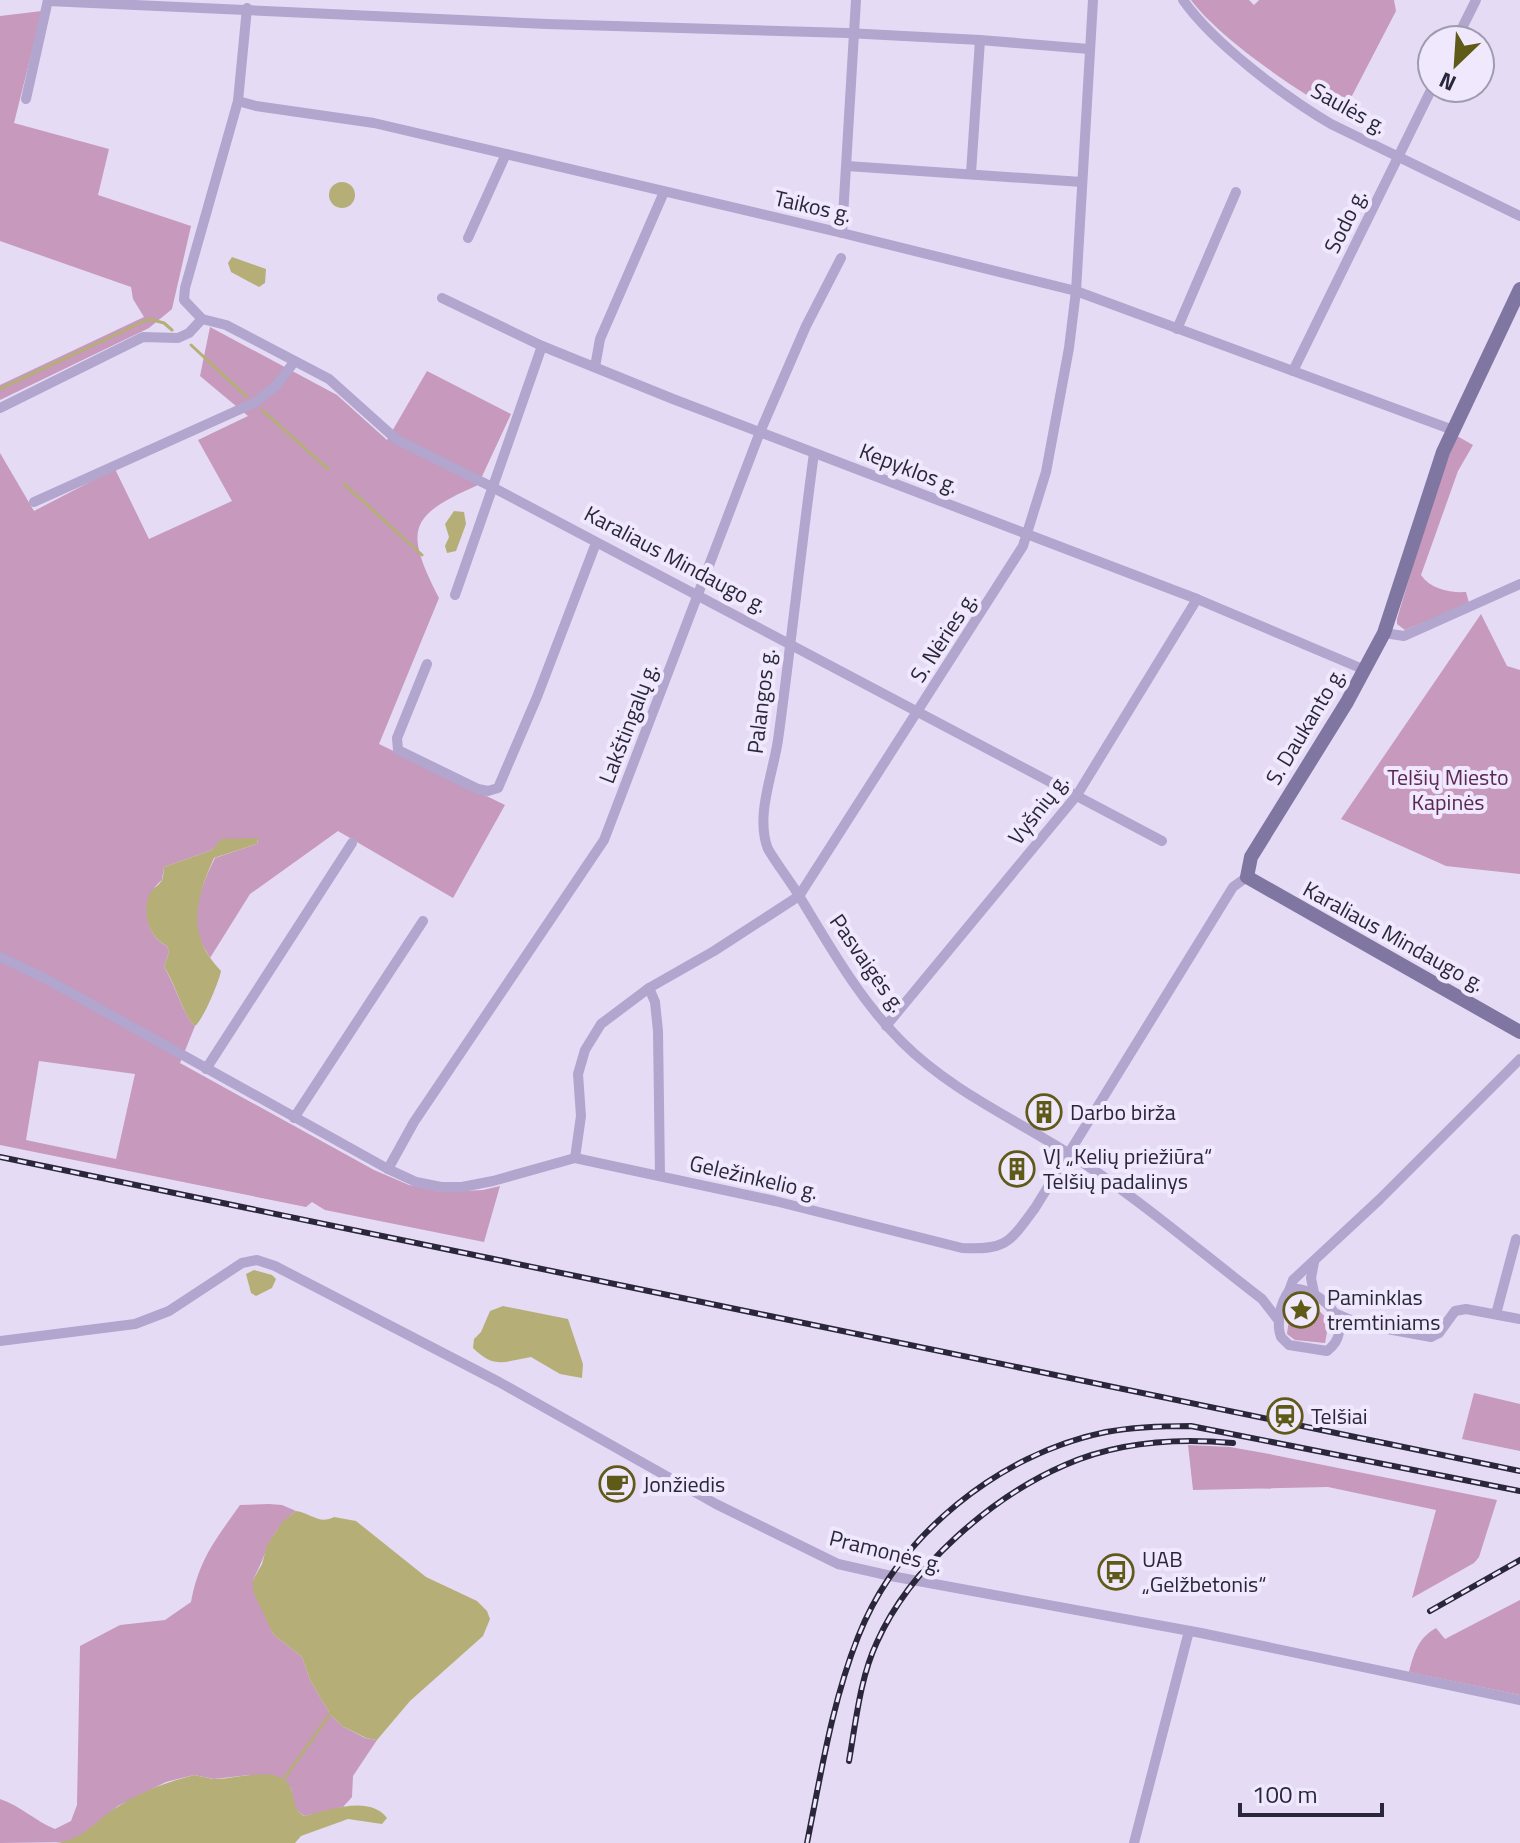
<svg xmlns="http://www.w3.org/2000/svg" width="1520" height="1843" viewBox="0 0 1520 1843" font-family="'Titillium Web',sans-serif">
<rect width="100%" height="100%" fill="#e5dbf5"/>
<g fill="#c699bd" fill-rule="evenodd">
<path d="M1191 0H1249L1254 5 1259 0H1394L1396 11 1342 115C1300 94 1218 37 1191 0Z"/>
<path d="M42 11 14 123 109 149 98 195 191 226 172 309 149 328 0 400V385L144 317 133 299 131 287 0 241V16Z"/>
<path d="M210 327 337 395 387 440 427 371 511 414 478 485C408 516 404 529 439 598L379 744 505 805 453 898 338 831 250 894 210 958C206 950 200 942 198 934 191 910 204 880 215 858L257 844 258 839H222L212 850 164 867 162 880C141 896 142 935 167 946L169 952 164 967C174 982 185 1019 195 1026L180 1063 374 1170 409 1185 442 1192 483 1190 500 1186 484 1242 325 1210 312 1202 306 1207 0 1145V453L34 511 115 469 149 539 232 501 198 440 248 416 200 376ZM39 1061 135 1074 116 1159 26 1140Z"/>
<path d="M1457 436 1473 445 1458 471 1421 575C1430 589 1450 593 1466 592L1469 603 1405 630 1397 624V619L1437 485Z"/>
<path d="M1481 614 1507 666 1520 670V874L1446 866 1341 819Z"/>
<path d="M1302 1298 1308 1299 1329 1321 1325 1343 1295 1340 1287 1334 1291 1304 1295 1299Z"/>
<path d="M1474 1393 1520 1404V1451L1462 1439Z"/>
<path d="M1188 1445 1230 1447 1264 1453 1497 1500 1479 1557 1474 1563 1412 1598 1436 1510 1328 1487 1193 1490Z"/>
<path d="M269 1504 282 1505 296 1511C268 1532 268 1552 253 1580L273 1634 302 1657 310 1680 330 1714 342 1726 365 1738 377 1740 353 1776 352 1797 343 1807 305 1816C293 1811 293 1799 291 1788L249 1775 214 1779 194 1775 166 1782 118 1806 84 1834 68 1842 0 1843V1799C21 1806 35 1821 55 1829L71 1821 77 1805 80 1646 120 1625 165 1620 191 1602C199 1559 216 1539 240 1505Z"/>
<path d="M1520 1600V1695L1409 1672C1414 1653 1418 1638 1436 1628L1445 1639Z"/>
</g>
<g fill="#b5af77">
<circle cx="342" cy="195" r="13"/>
<path d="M232 257 266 269 265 283 259 287 231 272 228 263Z"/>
<path d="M454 511 464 512 466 524 456 551 447 553 445 546 449 537 445 524Z"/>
<path d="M258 838 257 844 214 858C195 900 186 935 221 971 219 982 203 1020 195 1026 184 1018 175 982 164 967L169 952 167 946C149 938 142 914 149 895 152 888 159 886 162 880 164 876 163 871 164 867L212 850 221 839Z"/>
<path d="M254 1270 272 1275 276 1279 272 1288 256 1296 251 1293 246 1274Z"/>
<path d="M503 1306 568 1319 583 1364 582 1378 560 1374 531 1357C505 1361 495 1370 473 1348L474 1339 481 1332 490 1311Z"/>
<path d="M296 1511C311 1513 319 1525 334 1517L356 1521 426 1577 477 1601 487 1611 490 1619 483 1636 410 1701 377 1740 366 1738 342 1726 330 1714 310 1680 302 1657 273 1634 253 1591V1580L262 1564 267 1545 283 1521Z"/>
<path d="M194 1775C200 1776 207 1778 213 1779 232 1780 267 1768 283 1779 298 1788 289 1808 304 1816 328 1811 369 1794 387 1818L382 1824 348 1819 301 1836 295 1843H56C83 1840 97 1819 119 1806 142 1791 168 1782 194 1775Z"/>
</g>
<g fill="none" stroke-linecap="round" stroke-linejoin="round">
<g stroke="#b5af77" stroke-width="3">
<path d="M191 345 247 397"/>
<path d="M0 389 149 319 164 323 172 330"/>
<path d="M262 410 328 469"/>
<path d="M344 484 422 555"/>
<path d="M284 1779 330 1714"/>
</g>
<g stroke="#b2a5ce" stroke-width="10">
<path d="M1183 0C1213 43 1285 97 1331 124L1520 216"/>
<path d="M48 1 547 24 847 33 980 40"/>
<path d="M247 8 238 101 256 106 374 123 842 233 1076 291 1453 430"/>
<path d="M1456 40 1476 0"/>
<path d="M26 99 48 0"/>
<path d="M238 101 185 288 184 300 202 319 226 325 329 379 396 439 494 488 1162 841"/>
<path d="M847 166 1082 182"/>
<path d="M971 173 980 40 1089 49"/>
<path d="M842 233 856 0"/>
<path d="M468 238 506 154"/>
<path d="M442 298 542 346 673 399 1197 599 1365 670"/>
<path d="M1177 329 1236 192"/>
<path d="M595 367 600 339 664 192"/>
<path d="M1293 371 1432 88"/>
<path d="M0 408 143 337 178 338 189 333 202 319"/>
<path d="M814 453C801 549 791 645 778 740 773 774 755 816 768 849 778 866 791 882 801 899 832 950 860 1000 902 1042 950 1090 1011 1117 1068 1153 1136 1196 1198 1250 1262 1299L1279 1321"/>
<path d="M34 502 254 403 276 386 294 362"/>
<path d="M455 595 542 346"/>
<path d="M1384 633 1404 636 1520 584"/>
<path d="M427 664 397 738 398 750 478 789 488 791 498 788 537 697 596 543"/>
<path d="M0 957 46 979 388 1169 416 1182 441 1187H462L493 1181 575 1158 775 1201 962 1248C1007 1250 1009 1243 1035 1208L1233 887 1247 877"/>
<path d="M649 988 655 1002 658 1031 660 1176"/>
<path d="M886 1026 1077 795 1197 599"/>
<path d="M206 1069 352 843"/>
<path d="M294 1118 423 921"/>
<path d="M575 1158 581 1116 578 1074 585 1050 601 1024 649 988 714 951 799 896 1023 546 1046 472 1069 348 1076 291 1093 0"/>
<path d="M388 1169 414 1122 604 840 760 432 806 326 841 258"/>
<path d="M1298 1289C1326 1293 1357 1328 1327 1351L1289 1345 1281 1337C1276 1324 1280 1303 1289 1291Z"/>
<path d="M1289 1291 1293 1280 1379 1200 1520 1059"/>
<path d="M1314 1293 1311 1278 1314 1262"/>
<path d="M1337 1314 1360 1324 1431 1337 1439 1333 1455 1311 1466 1309 1520 1319"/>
<path d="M1496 1314 1516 1239"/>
<path d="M0 1341 135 1324 169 1311 242 1263 257 1260 275 1266 499 1382 716 1504 838 1564 891 1576 1201 1633 1520 1700"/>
<path d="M1134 1843 1189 1631"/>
</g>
<path stroke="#8076a2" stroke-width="14" d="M1520 289 1443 452 1384 633 1347 702 1251 857 1247 877 1520 1032"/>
<defs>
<g id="rail">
<path d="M0 1157 1520 1471"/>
<path d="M1430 1611 1520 1560"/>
<path d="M849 1761C856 1721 860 1678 877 1642 910 1568 991 1497 1065 1465 1117 1442 1177 1438 1233 1443"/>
<path d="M807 1843C821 1774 832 1702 858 1637 898 1535 999 1454 1106 1432 1134 1427 1163 1426 1191 1426L1520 1491"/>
</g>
</defs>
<use href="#rail" stroke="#2a273a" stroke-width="6"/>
<use href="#rail" stroke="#f0e8fc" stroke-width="3" stroke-dasharray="9" stroke-linecap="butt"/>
</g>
<defs>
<symbol id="building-ring" viewBox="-11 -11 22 22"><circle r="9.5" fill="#f0e8fc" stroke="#605a18" stroke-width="1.5"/><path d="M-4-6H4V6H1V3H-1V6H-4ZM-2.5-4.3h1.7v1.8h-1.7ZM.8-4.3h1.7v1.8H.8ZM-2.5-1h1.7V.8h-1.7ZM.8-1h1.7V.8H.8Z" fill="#605a18"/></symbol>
<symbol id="sight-ring" viewBox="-11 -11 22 22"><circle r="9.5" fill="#f0e8fc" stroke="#605a18" stroke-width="1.5"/><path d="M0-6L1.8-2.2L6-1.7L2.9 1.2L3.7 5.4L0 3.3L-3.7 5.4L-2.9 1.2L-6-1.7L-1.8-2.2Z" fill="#605a18"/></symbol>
<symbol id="station-ring" viewBox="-11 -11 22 22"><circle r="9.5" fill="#f0e8fc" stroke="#605a18" stroke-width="1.5"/><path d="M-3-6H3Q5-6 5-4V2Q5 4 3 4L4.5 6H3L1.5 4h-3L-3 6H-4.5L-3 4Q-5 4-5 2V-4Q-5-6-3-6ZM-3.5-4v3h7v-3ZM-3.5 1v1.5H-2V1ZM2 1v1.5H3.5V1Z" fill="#605a18"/></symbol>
<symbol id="cafe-ring" viewBox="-11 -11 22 22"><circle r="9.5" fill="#f0e8fc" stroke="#605a18" stroke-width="1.5"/><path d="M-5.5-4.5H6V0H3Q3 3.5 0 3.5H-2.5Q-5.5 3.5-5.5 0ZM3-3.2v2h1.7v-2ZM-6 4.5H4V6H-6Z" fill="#605a18"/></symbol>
<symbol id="bus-ring" viewBox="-11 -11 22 22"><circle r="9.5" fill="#f0e8fc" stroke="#605a18" stroke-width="1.5"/><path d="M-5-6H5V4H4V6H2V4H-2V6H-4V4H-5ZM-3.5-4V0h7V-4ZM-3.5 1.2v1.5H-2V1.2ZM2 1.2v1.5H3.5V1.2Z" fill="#605a18"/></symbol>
</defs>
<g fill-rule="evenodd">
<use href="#building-ring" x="1024" y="1092" width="40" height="40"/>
<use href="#building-ring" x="997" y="1149" width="40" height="40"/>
<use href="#sight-ring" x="1281" y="1290" width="40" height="40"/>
<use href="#station-ring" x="1265" y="1396" width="40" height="40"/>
<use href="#cafe-ring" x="597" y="1464" width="40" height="40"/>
<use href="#bus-ring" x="1096" y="1552" width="40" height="40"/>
</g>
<g text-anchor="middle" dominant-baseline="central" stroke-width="8" stroke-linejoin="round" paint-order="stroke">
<g font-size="22" fill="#2a273a" stroke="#f0e8fc">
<text transform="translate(1349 108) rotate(29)">Saulės g.</text>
<text transform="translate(813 206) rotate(13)">Taikos g.</text>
<text transform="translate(1345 221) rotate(-64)">Sodo g.</text>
<text transform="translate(909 468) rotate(21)">Kepyklos g.</text>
<text transform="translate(676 559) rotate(28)">Karaliaus Mindaugo g.</text>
<text transform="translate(943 637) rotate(-57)">S. Nėries g.</text>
<text transform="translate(761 701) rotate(-83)">Palangos g.</text>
<text transform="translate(628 723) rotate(-69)">Lakštingalų g.</text>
<text transform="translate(1305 726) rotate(-59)">S. Daukanto g.</text>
<text transform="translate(1038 809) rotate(-52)">Vyšnių g.</text>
<text transform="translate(1394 936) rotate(29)">Karaliaus Mindaugo g.</text>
<text transform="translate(868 963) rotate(55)">Pasvaigės g.</text>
<text transform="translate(754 1177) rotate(13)">Geležinkelio g.</text>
<text transform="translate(886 1551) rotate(14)">Pramonės g.</text>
</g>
<g font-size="22" fill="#5b2850" stroke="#f0e8fc">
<text x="1448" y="777">Telšių Miesto<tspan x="1448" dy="25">Kapinės</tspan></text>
</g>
<g font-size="22" fill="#2a273a" stroke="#f0e8fc" text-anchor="start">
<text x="1070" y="1112">Darbo birža</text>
<text x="1043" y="1156">VĮ „Kelių priežiūra“<tspan x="1043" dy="25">Telšių padalinys</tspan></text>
<text x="1327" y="1297">Paminklas<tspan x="1327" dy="25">tremtiniams</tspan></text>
<text x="1311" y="1416">Telšiai</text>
<text x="643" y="1484">Jonžiedis</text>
<text x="1142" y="1559">UAB<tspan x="1142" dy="25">„Gelžbetonis“</tspan></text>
</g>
</g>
<g transform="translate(1456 64) rotate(205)"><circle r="38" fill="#f0e8fc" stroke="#a19bae" stroke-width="2"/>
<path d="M0-6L14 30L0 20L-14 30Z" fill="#605a18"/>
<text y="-12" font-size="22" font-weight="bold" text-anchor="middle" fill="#2a273a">N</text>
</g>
<path d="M1240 1803v12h142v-12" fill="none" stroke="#2a273a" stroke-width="4"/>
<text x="1252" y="1803" font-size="24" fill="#2a273a" stroke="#f0e8fc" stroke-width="6" paint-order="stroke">100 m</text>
</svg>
